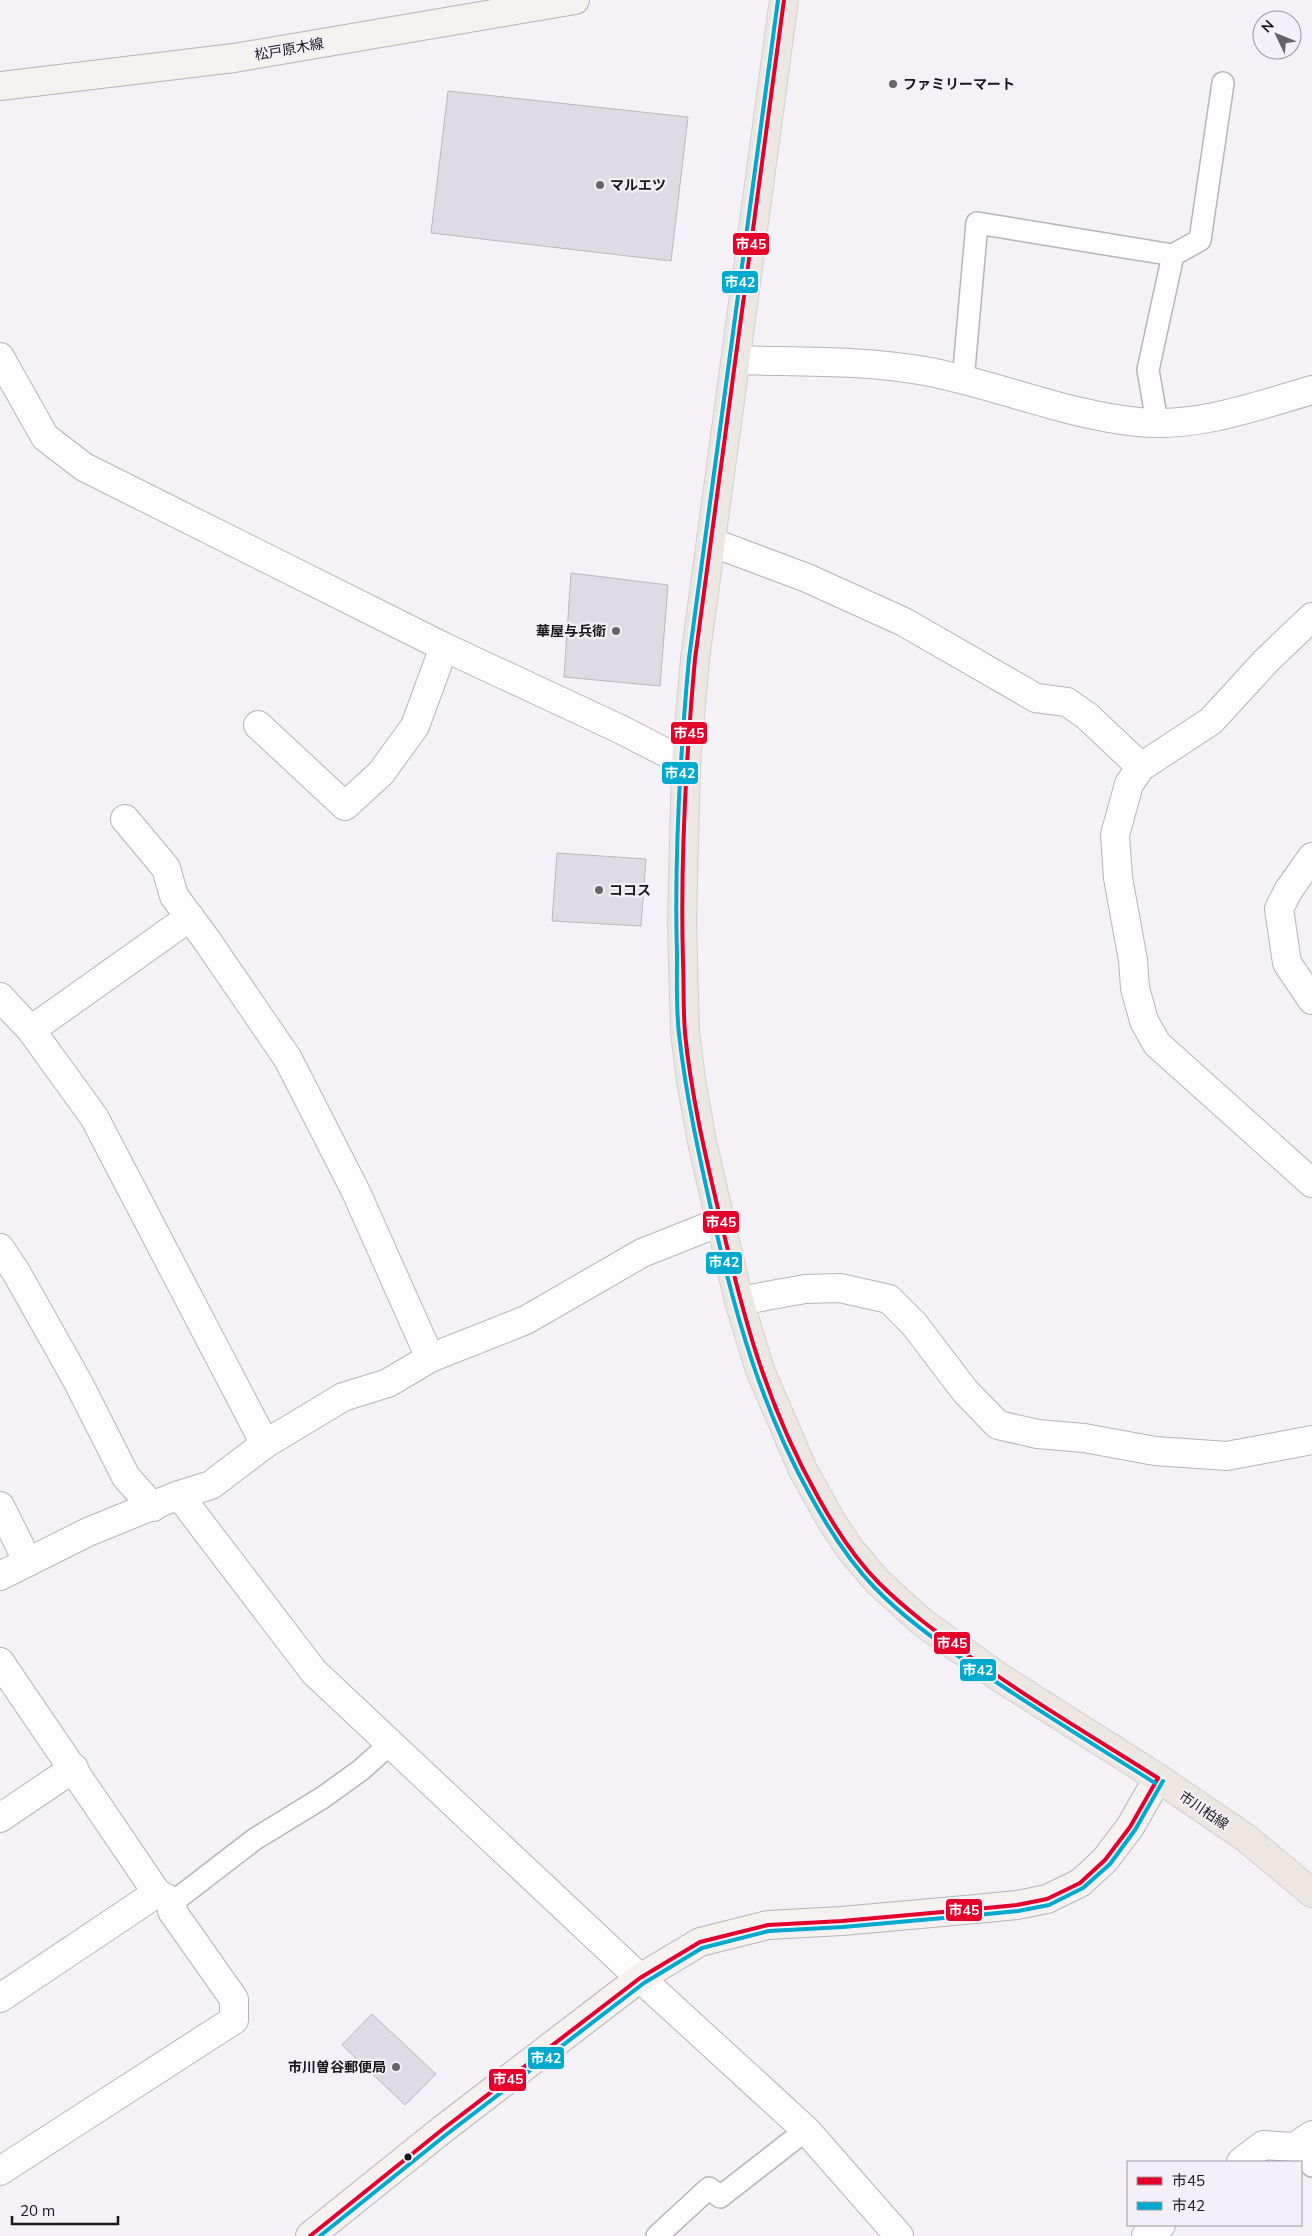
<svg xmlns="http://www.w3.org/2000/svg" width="1312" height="2236" viewBox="0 0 1312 2236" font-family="Mulish,'Noto Sans JP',sans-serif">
<rect width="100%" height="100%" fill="#f4f2f6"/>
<g fill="#dfdae3" stroke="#bbb9bd">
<path d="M448 91 688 117 671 261 431 233Z"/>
<path d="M571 573 668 585 660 686 564 677Z"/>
<path d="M557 853 646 859 641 926 552 921Z"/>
<path d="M372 2014 436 2074 405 2105 342 2045Z"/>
</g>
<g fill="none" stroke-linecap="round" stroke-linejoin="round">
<defs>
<g id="lane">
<path d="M1173 255 1200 240 1223 83"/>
<path d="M963 381 977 223 1173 255 1148 370 1157 422"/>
<path d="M173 1902 255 1839 322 1798 361 1770 391 1743"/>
<path d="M1295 2147 1312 2166"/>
<path d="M657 2236 709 2188 720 2197 806 2130"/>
</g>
<g id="street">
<path d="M0 357 45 437 84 467 444 647 620 729 686 763"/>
<path d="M736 360C799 362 863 360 925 371 995 384 1066 415 1138 422 1197 428 1257 406 1312 390"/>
<path d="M711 542 807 578 904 622 1036 698 1067 702 1087 716 1141 767"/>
<path d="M1312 617 1266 661 1211 721 1141 767 1129 784 1115 835 1118 878 1133 960 1135 988 1144 1021 1157 1044 1312 1183"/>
<path d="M258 725 345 806 381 773 415 726 444 647"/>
<path d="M125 819 166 868 174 896 208 942 288 1059 356 1192 430 1358"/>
<path d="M1312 857 1288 891 1279 909 1287 963 1312 1000"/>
<path d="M0 997 31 1030 94 1117 265 1444"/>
<path d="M31 1030 190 917"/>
<path d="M0 1248 16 1272 78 1382 126 1477 153 1507"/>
<path d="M739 1301 805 1289 840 1288 889 1299 914 1324 965 1391 998 1425 1038 1434 1084 1438 1155 1451 1227 1456 1312 1440"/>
<path d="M179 1495 314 1672 640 1978 806 2130 899 2236"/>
<path d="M0 1506 28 1562"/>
<path d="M0 1576 88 1532 179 1495 211 1485 265 1444 343 1397 388 1383 430 1358 526 1320 642 1253 720 1222"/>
<path d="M0 1662 157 1893 173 1902 172 1911 234 1999V2020L0 2171"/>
<path d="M0 1818 74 1768"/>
<path d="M0 1998 157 1893"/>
<path d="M1241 2162 1263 2145 1295 2147 1312 2135"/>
<path d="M1146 2236 1161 2225"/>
</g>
<g id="secondary">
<path d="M0 86 234 58 575 0"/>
<path d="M310 2236 443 2129 640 1978 700 1942 768 1925 842 1921 976 1909 1017 1905 1047 1899 1080 1883 1105 1860 1130 1827 1158 1778"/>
</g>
<path id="primary" d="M784 0 695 659 686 763 682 922 685 1032 691 1080 702 1142 739 1301 760 1370 803 1470 832 1522 850 1549 878 1582 922 1622 996 1675 1158 1778 1246 1838 1312 1893"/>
</defs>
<use href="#lane" stroke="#b7b5b8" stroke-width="24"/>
<use href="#street" stroke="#b7b5b8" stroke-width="30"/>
<use href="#secondary" stroke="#b7b5b8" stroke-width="30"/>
<use href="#primary" stroke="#d1d0d2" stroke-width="30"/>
<use href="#lane" stroke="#fdfdfe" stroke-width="21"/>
<use href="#street" stroke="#fdfdfe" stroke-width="28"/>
<use href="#secondary" stroke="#f6f2f0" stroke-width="28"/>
<use href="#primary" stroke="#ede7e2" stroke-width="28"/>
<defs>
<g id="bus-1">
<path d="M784 0 695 659C686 759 680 860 683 961 684 985 683 1009 685 1033 691 1094 705 1154 719 1213 743 1316 766 1404 818 1497 835 1528 854 1558 879 1583 905 1609 935 1631 965 1653 1027 1698 1093 1737 1158 1778"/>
<path d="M310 2236 443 2129 640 1978 700 1942 768 1925 842 1921 976 1909 1017 1905 1047 1899 1080 1883 1105 1860 1130 1827 1158 1778"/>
</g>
<g id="bus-2">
<path d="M778 0 689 658C680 757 674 856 677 955 677 981 676 1008 679 1034 686 1097 700 1160 714 1222 736 1317 762 1409 810 1495 828 1528 848 1560 874 1587 900 1614 930 1636 961 1658 1023 1702 1090 1742 1155 1783"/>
<path d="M320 2236 447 2134 644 1983 702 1948 769 1931 843 1927 977 1915 1018 1911 1049 1905 1083 1888 1110 1864 1135 1830 1163 1781"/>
</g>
</defs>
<use href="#bus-1" stroke="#f5f0f8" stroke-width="8"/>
<use href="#bus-2" stroke="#f5f0f8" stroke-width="8"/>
<use href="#bus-1" stroke="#e4002b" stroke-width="4"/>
<use href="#bus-2" stroke="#00a9ce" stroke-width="4"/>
</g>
<g fill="#656467" stroke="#f5f0f8" stroke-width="2">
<circle cx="893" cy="84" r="5"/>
<circle cx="600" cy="185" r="5"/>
<circle cx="616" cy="631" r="5"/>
<circle cx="599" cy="890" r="5"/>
<circle cx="396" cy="2067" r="5"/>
</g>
<circle fill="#18171a" stroke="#f5f0f8" stroke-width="2" cx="408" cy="2157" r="4.5"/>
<g text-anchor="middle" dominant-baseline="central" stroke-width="4.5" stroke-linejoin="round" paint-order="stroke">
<g font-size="14" fill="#18171a" stroke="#f5f0f8">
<text transform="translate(289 49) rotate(-10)">松戸原木線</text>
<text transform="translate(1204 1810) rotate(34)">市川柏線</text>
</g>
<g font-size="14" font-weight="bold" fill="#18171a" stroke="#f5f0f8" text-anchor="start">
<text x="903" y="84">ファミリーマート</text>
<text x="610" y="185">マルエツ</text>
<text x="606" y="631" text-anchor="end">華屋与兵衛</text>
<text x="609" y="890">ココス</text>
<text x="386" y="2067" text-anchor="end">市川曽谷郵便局</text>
</g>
</g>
<g stroke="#f5f0f8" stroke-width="2">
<rect x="732" y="232" width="38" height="24" rx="5" fill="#e4002b"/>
<rect x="721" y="270" width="38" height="24" rx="5" fill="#00a9ce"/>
<rect x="670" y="721" width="38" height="24" rx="5" fill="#e4002b"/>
<rect x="661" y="761" width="38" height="24" rx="5" fill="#00a9ce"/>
<rect x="702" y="1210" width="38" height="24" rx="5" fill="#e4002b"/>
<rect x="705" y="1251" width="38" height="24" rx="5" fill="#00a9ce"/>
<rect x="933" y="1631" width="38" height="24" rx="5" fill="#e4002b"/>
<rect x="959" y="1658" width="38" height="24" rx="5" fill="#00a9ce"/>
<rect x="945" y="1898" width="38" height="24" rx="5" fill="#e4002b"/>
<rect x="527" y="2046" width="38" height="24" rx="5" fill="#00a9ce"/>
<rect x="488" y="2068" width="39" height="24" rx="5" fill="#e4002b"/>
</g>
<g font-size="14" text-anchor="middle" font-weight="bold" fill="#fff">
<text x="751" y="249">市45</text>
<text x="740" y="287">市42</text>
<text x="689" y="738">市45</text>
<text x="680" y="778">市42</text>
<text x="721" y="1227">市45</text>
<text x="724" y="1267">市42</text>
<text x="952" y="1648">市45</text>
<text x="978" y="1675">市42</text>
<text x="964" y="1915">市45</text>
<text x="546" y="2063">市42</text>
<text x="508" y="2084">市45</text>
</g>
<rect x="1127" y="2161" width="175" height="65" fill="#f5f0f8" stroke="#9d999f"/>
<rect x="1137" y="2177" width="25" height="8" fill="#e4002b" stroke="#9d999f"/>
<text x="1172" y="2186" font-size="15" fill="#18171a">市45</text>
<rect x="1137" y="2202" width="25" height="8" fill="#00a9ce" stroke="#9d999f"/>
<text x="1172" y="2211" font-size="15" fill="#18171a">市42</text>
<g transform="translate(1277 35) rotate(313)"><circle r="24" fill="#f5f0f8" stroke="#9d999f"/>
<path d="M0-4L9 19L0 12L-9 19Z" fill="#656467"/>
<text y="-8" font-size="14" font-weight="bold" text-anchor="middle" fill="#18171a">N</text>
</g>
<path d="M12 2216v8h106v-8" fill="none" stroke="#18171a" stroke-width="2.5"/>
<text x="20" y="2216" font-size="15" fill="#18171a" stroke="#f5f0f8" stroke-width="4" paint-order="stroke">20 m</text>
</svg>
